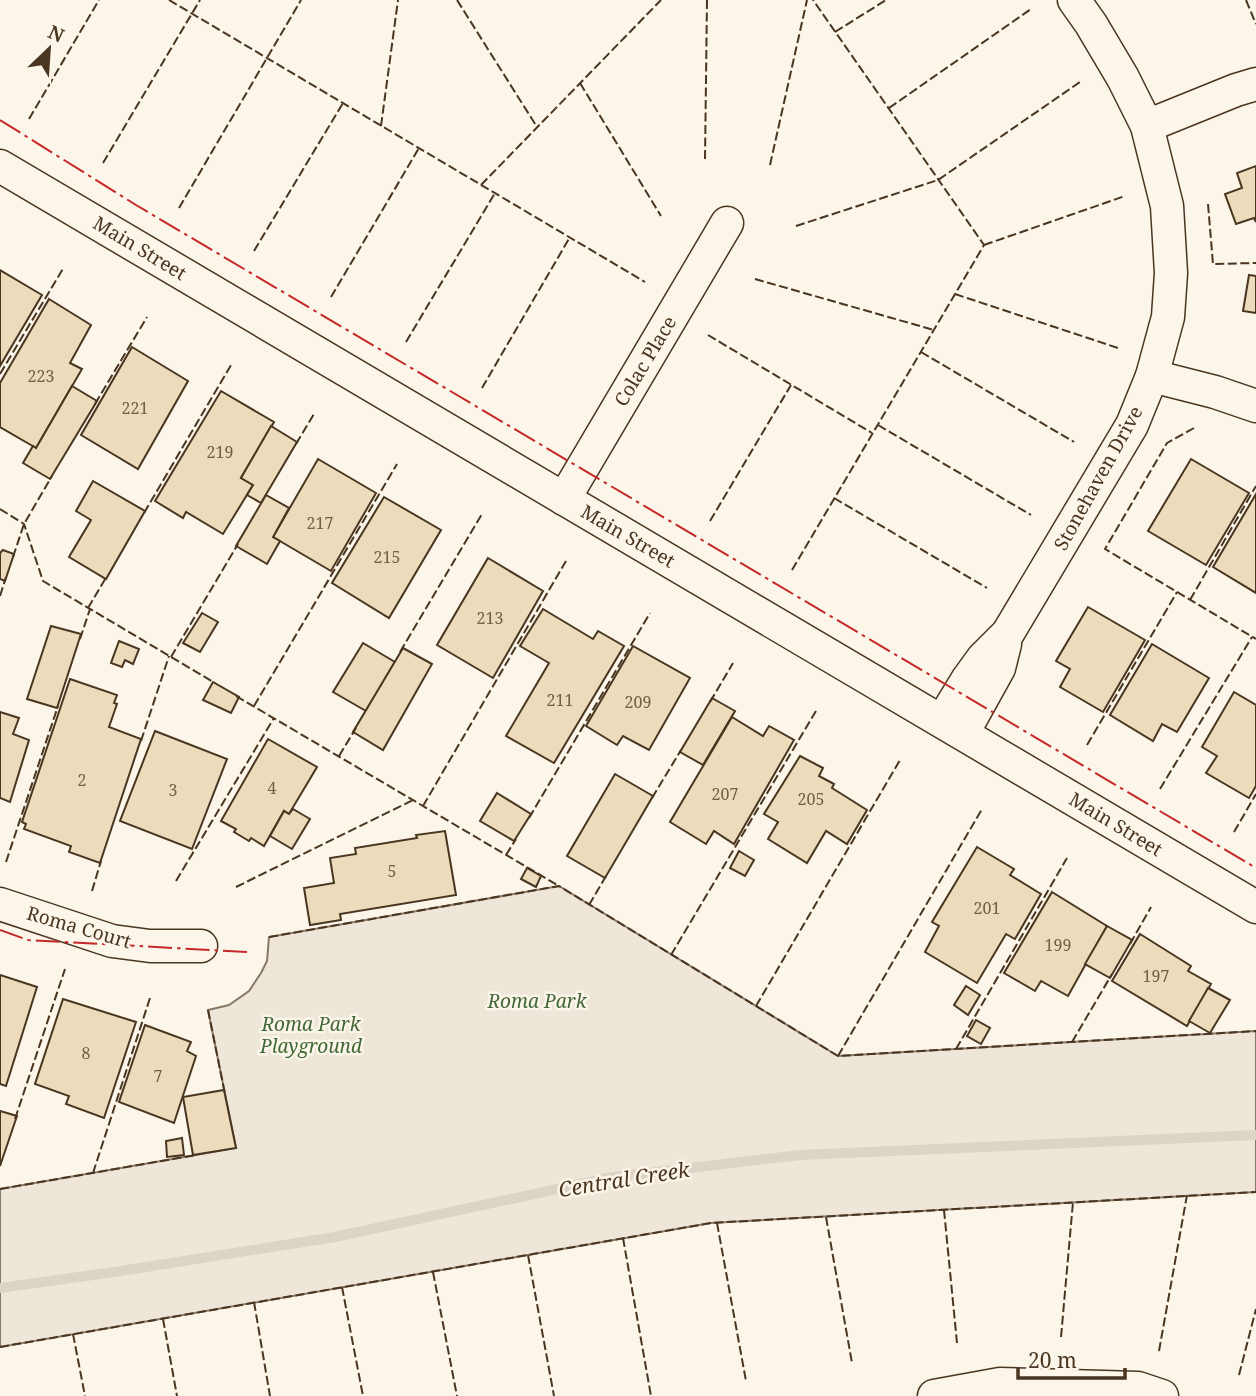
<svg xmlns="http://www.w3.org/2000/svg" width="1256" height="1396" viewBox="0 0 1256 1396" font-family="'Noto Serif',serif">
<rect width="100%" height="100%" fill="#fbf6e9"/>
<path fill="#ede6d9" stroke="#887966" stroke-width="2" d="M559 886 838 1056 1256 1031V1192L711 1223 0 1347V1189L236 1148 208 1010 229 1005 249 991 261 973 267 961 269 937Z"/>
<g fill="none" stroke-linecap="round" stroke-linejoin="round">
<path stroke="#dcd4c6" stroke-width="10" d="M0 1288 121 1271 335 1237 613 1177 800 1155 1256 1135"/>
</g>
<g fill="#ecdcbc" stroke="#4a3520" stroke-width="2">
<path d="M1256 166V222L1254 218 1236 224 1225 194 1242 188 1237 173Z"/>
<path d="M0 270 42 295 0 366Z"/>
<path d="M1249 275 1256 276V313L1243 311Z"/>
<path d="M49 299 91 325 70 363 82 369 36 448 0 427V383Z"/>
<path d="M132 347 188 381 138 469 81 435Z"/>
<path d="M72 386 97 401 50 479 23 463 33 446 36 448Z"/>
<path d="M221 391 274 422 241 478 253 485 223 534 186 512 183 518 155 501Z"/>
<path d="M271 426 297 442 261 503 247 495 253 485 241 478Z"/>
<path d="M318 459 376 493 331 571 273 537Z"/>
<path d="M1191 459 1249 493 1206 565 1148 531Z"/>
<path d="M93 481 145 511 106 579 69 557 91 520 76 511Z"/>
<path d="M1256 494V593L1213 567Z"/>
<path d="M266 495 289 508 273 537 280 541 267 564 236 546Z"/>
<path d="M384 497 441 530 389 618 332 583Z"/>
<path d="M3 550 14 554 5 581 0 579V553Z"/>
<path d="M488 558 543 591 493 678 437 645Z"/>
<path d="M1088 607 1145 640 1103 712 1060 687 1070 669 1056 661Z"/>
<path d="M543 609 593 639 598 631 624 646 554 763 506 736 549 663 520 646Z"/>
<path d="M202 613 218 622 200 652 183 643Z"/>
<path d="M51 626 81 634 57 708 27 699Z"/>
<path d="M119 641 139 649 133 664 125 660 122 667 111 663Z"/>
<path d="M363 643 395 662 366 711 333 692Z"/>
<path d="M1152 644 1209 678 1177 732 1162 724 1153 741 1110 715Z"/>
<path d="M633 646 690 678 649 750 623 736 617 745 586 726Z"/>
<path d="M403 648 432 664 383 750 353 732Z"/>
<path d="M70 679 117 695 114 703 117 704 109 727 141 739 100 863 69 852 71 846 24 829 26 824 22 822Z"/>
<path d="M213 682 239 697 231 713 203 700Z"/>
<path d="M1234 692 1256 705V786L1249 798 1206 773 1217 756 1202 747Z"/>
<path d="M712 698 735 711 703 765 680 752Z"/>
<path d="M0 712 19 718 13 734 29 740 10 802 0 798Z"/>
<path d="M732 717 763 736 769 726 794 740 734 844 714 831 706 844 670 822Z"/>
<path d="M155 731 227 759 192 849 120 821Z"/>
<path d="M268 739 317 767 289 814 284 811 264 846 251 838 249 841 234 832 236 829 221 821Z"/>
<path d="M800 756 823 768 819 776 834 784 832 788 867 810 847 844 826 831 807 863 768 839 778 822 764 814Z"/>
<path d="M615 774 653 796 605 878 567 856Z"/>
<path d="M497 793 531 814 514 841 480 821Z"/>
<path d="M293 809 310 819 292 849 270 836 284 811 289 814Z"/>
<path d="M445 831 456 895 340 914 341 920 310 925 304 888 334 883 330 858 356 854 355 848 417 838 416 835Z"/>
<path d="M977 847 1014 869 1010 875 1041 894 1015 939 1006 934 977 983 925 952 939 926 932 922Z"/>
<path d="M739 851 754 860 745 876 730 868Z"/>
<path d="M527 868 541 876 536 887 521 879Z"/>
<path d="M1052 892 1107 926 1068 996 1041 981 1035 991 1004 973Z"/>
<path d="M1107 926 1132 940 1110 978 1085 964Z"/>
<path d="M1140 934 1191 966 1188 971 1211 984 1187 1026 1112 981Z"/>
<path d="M0 975 37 987 6 1086 0 1084Z"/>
<path d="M966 986 980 995 968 1015 954 1005Z"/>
<path d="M1208 988 1230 1000 1210 1033 1189 1021Z"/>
<path d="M63 999 136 1022 104 1118 66 1104 69 1096 35 1084Z"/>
<path d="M976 1020 990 1028 981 1044 967 1036Z"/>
<path d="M145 1025 191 1042 187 1051 196 1056 174 1123 119 1102Z"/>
<path d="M224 1090 236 1148 193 1155 183 1097Z"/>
<path d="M0 1111 17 1116 0 1166Z"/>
<path d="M182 1138 184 1155 167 1157 166 1141Z"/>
</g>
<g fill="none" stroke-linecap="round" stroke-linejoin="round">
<defs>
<g id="street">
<path d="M1147 126 1236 90 1256 84"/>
<path d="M0 166 1256 907"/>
<path d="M1152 376 1215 392 1256 406"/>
<path d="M564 499 727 223"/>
<path d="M942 721 967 680 983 658 1008 633 1132 425 1152 376 1168 317 1171 273 1167 206 1147 126 1123 78 1091 24 1074 0"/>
<path d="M963 733 999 668 1005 644"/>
<path d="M0 904 112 941 150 946H201"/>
<path d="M934 1396 1000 1384 1138 1388 1162 1396"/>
</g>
</defs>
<use href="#street" stroke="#4a3520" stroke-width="35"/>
<use href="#street" stroke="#fbf6e9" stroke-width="32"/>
<g stroke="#4a3520" stroke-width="2" stroke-dasharray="9 3.5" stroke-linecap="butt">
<path d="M169 0 645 282"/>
<path d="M457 0 537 127"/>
<path d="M1246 0 1256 24"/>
<path d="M835 32 886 0"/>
<path d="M580 83 661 216"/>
<path d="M889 108 1031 9"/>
<path d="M29 119 99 0"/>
<path d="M381 126 398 0"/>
<path d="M705 159 707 0"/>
<path d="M103 163 200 0"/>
<path d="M770 165 807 0"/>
<path d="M481 185 661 0"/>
<path d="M1208 204 1213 264 1256 263"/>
<path d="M179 208 301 0"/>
<path d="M796 226 938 180 1080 82"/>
<path d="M984 245 1125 196"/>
<path d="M254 251 343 103"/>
<path d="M755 279 934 330"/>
<path d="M955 294 1118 348"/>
<path d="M331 297 419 148"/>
<path d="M708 335 872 433"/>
<path d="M406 342 495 193"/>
<path d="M921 352 1074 442"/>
<path d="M0 374 64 267"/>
<path d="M482 388 570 237"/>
<path d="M95 404 147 317"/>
<path d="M878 425 1031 515"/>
<path d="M1194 428 1167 443 1105 549 1256 639"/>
<path d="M296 444 314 414"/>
<path d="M834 498 987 588"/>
<path d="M0 509 24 524 43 581 215 683"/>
<path d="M144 513 231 365"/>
<path d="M710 521 791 385"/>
<path d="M13 557 24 524 52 476"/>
<path d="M792 570 984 245 813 0"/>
<path d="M0 596 6 577"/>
<path d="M1190 600 1256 486"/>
<path d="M88 608 107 576"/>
<path d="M80 639 90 609"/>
<path d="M400 652 482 514"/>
<path d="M171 657 238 544"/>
<path d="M236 696 559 886"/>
<path d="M710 702 733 663"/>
<path d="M254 706 397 464"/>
<path d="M141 741 169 656"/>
<path d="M1087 745 1177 592"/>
<path d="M339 756 356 728"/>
<path d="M1160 789 1252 637"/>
<path d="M652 798 681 750"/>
<path d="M423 806 566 561"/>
<path d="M529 818 650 613"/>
<path d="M1234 832 1256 794"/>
<path d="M506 855 516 839"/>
<path d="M6 862 58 706"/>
<path d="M176 881 274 718"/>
<path d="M236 887 413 800"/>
<path d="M92 891 101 861"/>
<path d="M589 905 606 876"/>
<path d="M269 937 559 886 838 1056 1256 1031"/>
<path d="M1130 944 1151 907"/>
<path d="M671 955 816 711"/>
<path d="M756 1006 900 760"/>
<path d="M208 1010 225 1094"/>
<path d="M1072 1042 1112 974"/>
<path d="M956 1049 1067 858"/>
<path d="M838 1056 982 809"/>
<path d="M15 1119 65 969"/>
<path d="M93 1173 150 998"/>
<path d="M0 1189 196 1155"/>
<path d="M944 1210 957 1343"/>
<path d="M826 1217 852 1363"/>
<path d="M717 1223 746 1381"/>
<path d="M623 1238 651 1396"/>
<path d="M528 1255 554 1396"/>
<path d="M433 1272 457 1396"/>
<path d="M342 1287 363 1396"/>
<path d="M254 1302 270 1396"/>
<path d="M163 1319 177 1396"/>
<path d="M73 1334 85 1396"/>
<path d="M1061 1337 1073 1202"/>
<path d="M0 1347 711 1223 1256 1192"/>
<path d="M1159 1351 1187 1195"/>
<path d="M1239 1375 1256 1309"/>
</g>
<g stroke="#c62828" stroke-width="2" stroke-dasharray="24 5 3.5 5" stroke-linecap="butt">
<path d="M0 120 136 205 1256 868"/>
<path d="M0 930 28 940 247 952"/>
</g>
</g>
<g text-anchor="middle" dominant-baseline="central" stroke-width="5" stroke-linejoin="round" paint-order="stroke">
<g font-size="16" fill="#725f47">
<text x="41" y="376">223</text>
<text x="135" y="408">221</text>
<text x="220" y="452">219</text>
<text x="320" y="523">217</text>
<text x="387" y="557">215</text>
<text x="490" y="618">213</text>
<text x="560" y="700">211</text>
<text x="638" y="702">209</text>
<text x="82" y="780">2</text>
<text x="272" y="788">4</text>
<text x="173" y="790">3</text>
<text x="725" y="794">207</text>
<text x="811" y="799">205</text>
<text x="392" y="871">5</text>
<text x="987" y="908">201</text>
<text x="1058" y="945">199</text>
<text x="1156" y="976">197</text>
<text x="86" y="1053">8</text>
<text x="158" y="1076">7</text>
</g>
<g font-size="19" fill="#4a3520" stroke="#fbf6e9">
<text transform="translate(140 248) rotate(31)">Main Street</text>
<text transform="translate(645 361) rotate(-59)">Colac Place</text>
<text transform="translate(1098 478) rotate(-61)">Stonehaven Drive</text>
<text transform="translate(628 536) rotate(30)">Main Street</text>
<text transform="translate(1116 824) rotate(31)">Main Street</text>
<text transform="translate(79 927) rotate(16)">Roma Court</text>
</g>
<g font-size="19" font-style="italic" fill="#436837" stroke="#fbf6e9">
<text x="537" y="1001">Roma Park</text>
<text x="311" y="1024">Roma Park<tspan x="311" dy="22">Playground</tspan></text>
</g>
<g font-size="21" font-style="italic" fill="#4a3520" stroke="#fbf6e9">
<text transform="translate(624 1179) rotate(-9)">Central Creek</text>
</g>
</g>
<g transform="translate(49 49) rotate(25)" stroke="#fbf6e9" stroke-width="5" paint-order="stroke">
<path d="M0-5L12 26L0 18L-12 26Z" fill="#4a3520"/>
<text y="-10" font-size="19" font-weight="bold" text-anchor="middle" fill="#4a3520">N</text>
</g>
<path d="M1018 1368v10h107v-10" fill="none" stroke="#4a3520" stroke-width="3.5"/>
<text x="1028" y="1368" font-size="21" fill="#4a3520" stroke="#fbf6e9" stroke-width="5" paint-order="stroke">20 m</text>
</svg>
